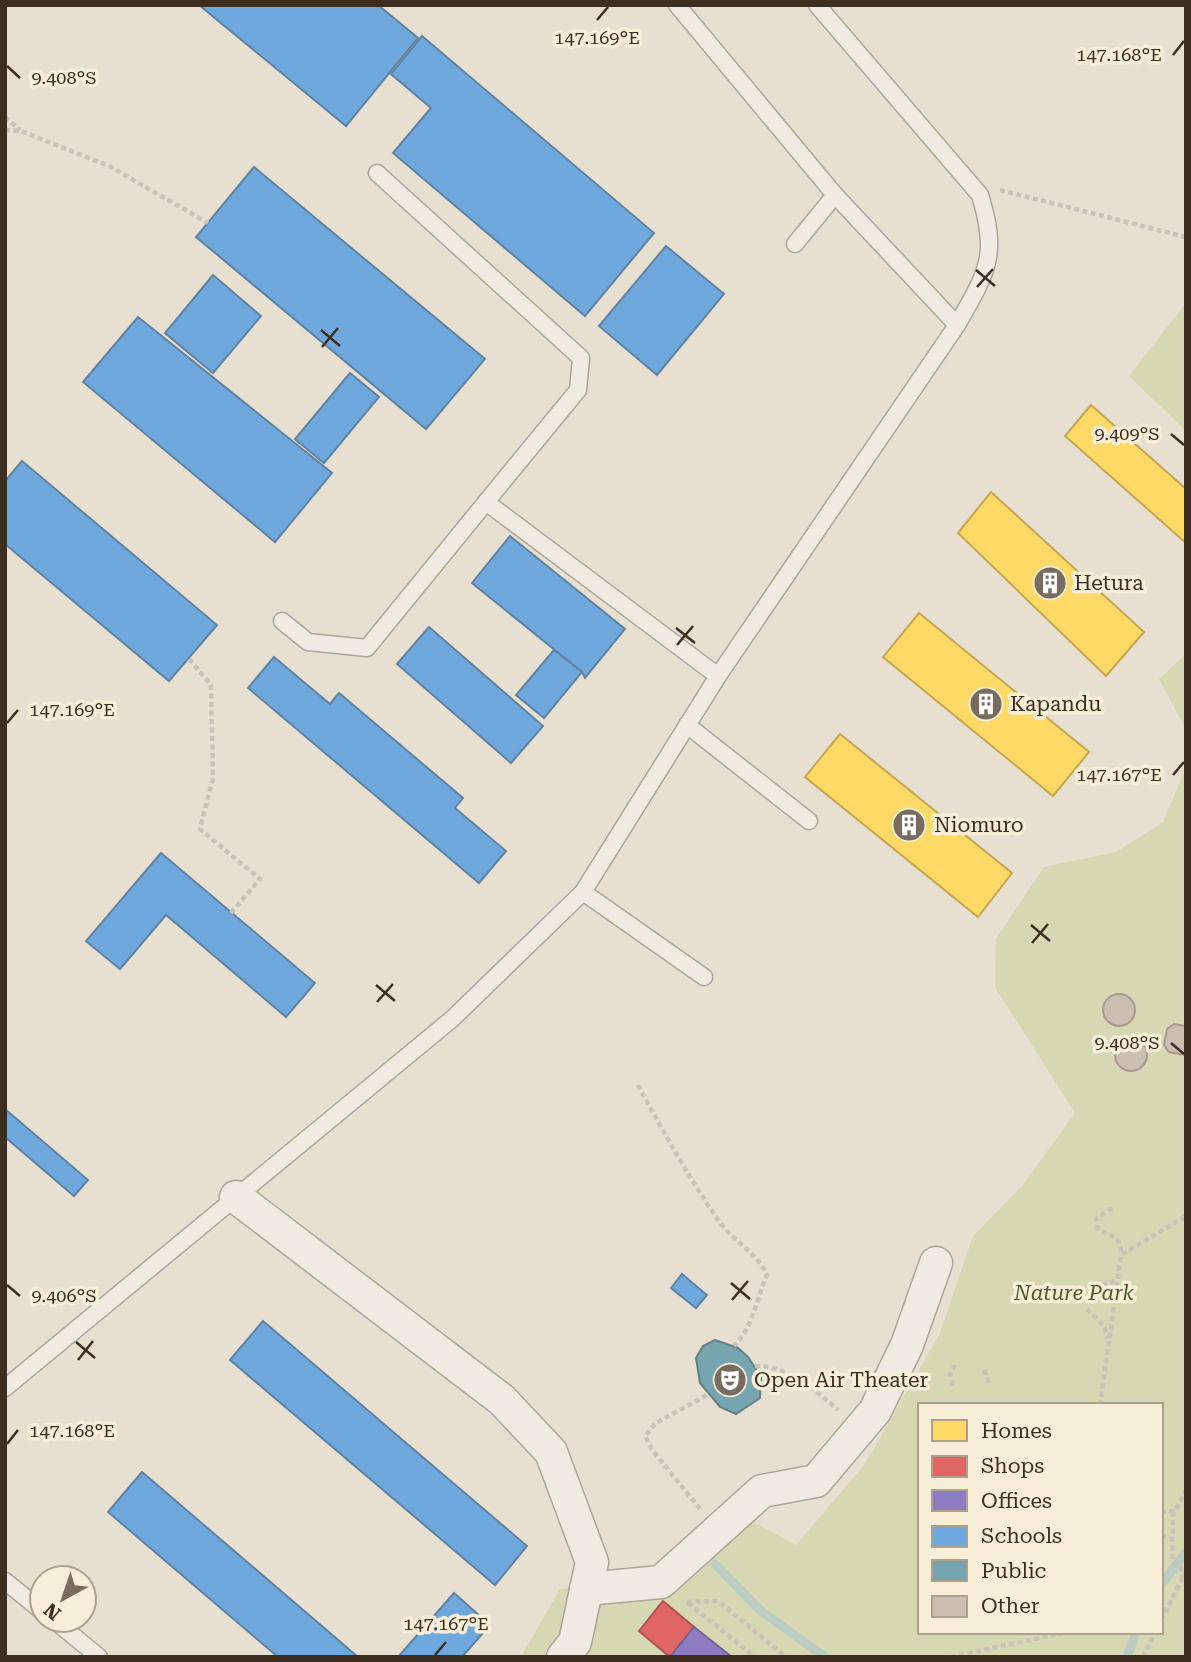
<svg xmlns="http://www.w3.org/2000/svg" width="1191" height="1662" viewBox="0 0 1191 1662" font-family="'Roboto Serif',serif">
<rect width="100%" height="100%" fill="#e7e0d1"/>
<g fill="#d6d7b3" fill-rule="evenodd">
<path d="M1186 303V431L1129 376Z"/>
<path d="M1186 654V729L1159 679Z"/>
<path d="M1186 767V1657H521L560 1589 673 1579 737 1513 796 1545 865 1464 940 1333 973 1236 1022 1186 1075 1113 995 987 996 939 1044 867 1116 852 1163 822ZM920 1405H1161V1632H920Z"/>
</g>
<g fill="#ffd966" stroke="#c5a651" stroke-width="2">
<path d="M1091 405 1186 489V543L1065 436Z"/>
<path d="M991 492 1144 632 1106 676 958 533Z"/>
<path d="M919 613 1089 752 1053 796 883 657Z"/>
<path d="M840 734 1012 873 978 917 805 777Z"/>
</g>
<path fill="#e06666" stroke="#af5551" stroke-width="2" d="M663 1601 694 1627 670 1657 639 1631Z"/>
<path fill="#8e7cc3" stroke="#766592" stroke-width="2" d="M694 1627 732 1657H670Z"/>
<g fill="#6fa8dc" stroke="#6083a4" stroke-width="2">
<path d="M199 5H378L418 38 346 126Z"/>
<path d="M422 36 654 233 585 316 393 153 431 108 391 74Z"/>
<path d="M254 167 485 359 426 429 196 237Z"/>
<path d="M666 246 724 294 657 375 599 326Z"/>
<path d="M213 275 261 316 213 373 165 333Z"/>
<path d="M138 317 332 473 275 542 83 382Z"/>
<path d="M350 373 379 397 324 463 295 439Z"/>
<path d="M22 461 217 625 169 681 5 544V481Z"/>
<path d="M510 536 625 629 585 678 582 672 472 583Z"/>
<path d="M429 627 543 726 511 763 397 664Z"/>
<path d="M554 650 582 672 544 718 516 695Z"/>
<path d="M274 657 330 704 339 693 463 798 455 808 506 851 479 883 248 688Z"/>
<path d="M161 853 315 983 286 1017 166 915 120 969 86 941Z"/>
<path d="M5 1109 88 1180 74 1196 5 1137Z"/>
<path d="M682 1274 707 1295 696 1308 671 1288Z"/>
<path d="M263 1321 527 1546 495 1585 230 1360Z"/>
<path d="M142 1472 358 1657H278L108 1512Z"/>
<path d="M454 1593 490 1625 462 1657H398Z"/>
</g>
<path fill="#76a5af" stroke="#658184" stroke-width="2" d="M715 1340 738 1348 748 1357 761 1377 760 1398 736 1414 720 1407 700 1383 696 1358 703 1346Z"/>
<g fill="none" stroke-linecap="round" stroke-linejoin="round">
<g stroke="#bcccc2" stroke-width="9">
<path d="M715 1564 762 1612 825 1657"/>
<path d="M1161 1585 1186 1552"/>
<path d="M1127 1657 1136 1632"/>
</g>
</g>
<g fill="#cbbfb2" stroke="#a89c90" stroke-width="2">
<circle cx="1119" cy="1010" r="16"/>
<path d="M1174 1024 1186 1026 1185 1055 1169 1052 1164 1045 1167 1029Z"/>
<circle cx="1131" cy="1055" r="16"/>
</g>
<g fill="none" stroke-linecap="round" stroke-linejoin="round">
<defs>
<g id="service">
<path d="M677 5 835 195 957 325"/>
<path d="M377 173 581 358 578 390 486 502 718 676"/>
<path d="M795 244 835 195"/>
<path d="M282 621 308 642 367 648 486 502"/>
<path d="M687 725 809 821"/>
<path d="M583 892 704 977"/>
<path d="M5 1388 452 1019 583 892 718 676 957 325C987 272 999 256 980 195L817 5"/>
<path d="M5 1581 42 1611"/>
<path d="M54 1620 99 1657"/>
</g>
<g id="minor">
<path d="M236 1197 502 1400 551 1452 592 1562 575 1642 563 1657"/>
<path d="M586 1589 661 1582 762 1491 816 1481 875 1411 907 1345 936 1263"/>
</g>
</defs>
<use href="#service" stroke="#ada599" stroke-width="19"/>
<use href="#minor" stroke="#ada599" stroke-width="35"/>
<g stroke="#c8c2b9" stroke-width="4.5" stroke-dasharray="5 3.5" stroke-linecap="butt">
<path d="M5 117 20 130"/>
<path d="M5 130 21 131 109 166 208 223"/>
<path d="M1000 190 1186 237"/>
<path d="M189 659 211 685 213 778 200 829 260 879 231 913"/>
<path d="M638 1085C664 1133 690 1180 721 1224 736 1243 756 1252 767 1275 756 1300 753 1327 734 1346"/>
<path d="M1112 1208 1096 1219 1098 1229C1112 1237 1121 1236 1121 1254"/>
<path d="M1102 1285 1117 1280"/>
<path d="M1087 1309 1104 1326 1108 1338"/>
<path d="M755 1366C787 1365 815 1390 838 1410"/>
<path d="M984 1370 990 1385"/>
<path d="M953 1385 950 1375 955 1365"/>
<path d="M1100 1405 1121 1255 1186 1216"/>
<path d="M700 1509 653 1451 645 1436 656 1423 707 1395"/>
<path d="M1161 1512 1174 1511"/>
<path d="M1161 1536 1173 1539"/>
<path d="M1182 1580 1181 1567 1172 1560 1173 1514 1186 1491"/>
<path d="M687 1602 718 1601 786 1657"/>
<path d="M688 1603 755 1657"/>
<path d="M1161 1620 1186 1572"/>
<path d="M951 1657 1067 1632"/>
<path d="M1143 1657 1155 1632"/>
</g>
<use href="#service" stroke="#efebe3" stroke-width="16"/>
<use href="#minor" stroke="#efebe3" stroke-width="32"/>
</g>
<path fill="none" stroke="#3d2e20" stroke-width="2.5" d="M597 20 608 7M1173 55 1184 41M7 66 20 78M976 270 995 286M977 287 993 269M321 330 340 346M322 347 338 328M1171 434 1184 445M676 628 695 643M677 645 693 626M7 723 18 710M1173 775 1184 762M1031 925 1050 941M1032 943 1048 924M376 985 395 1001M377 1002 393 984M1171 1043 1184 1054M731 1283 750 1299M7 1285 20 1296M732 1300 748 1281M76 1342 95 1358M78 1360 93 1341M7 1444 18 1430M435 1655 446 1642"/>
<defs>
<symbol id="building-disc" viewBox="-11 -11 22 22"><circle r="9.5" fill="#786c5e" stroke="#f7eed8"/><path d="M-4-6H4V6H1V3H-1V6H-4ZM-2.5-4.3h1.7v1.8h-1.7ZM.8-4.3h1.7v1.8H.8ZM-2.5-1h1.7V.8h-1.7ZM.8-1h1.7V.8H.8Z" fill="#fff"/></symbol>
<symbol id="theatre-disc" viewBox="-11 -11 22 22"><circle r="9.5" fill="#786c5e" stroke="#f7eed8"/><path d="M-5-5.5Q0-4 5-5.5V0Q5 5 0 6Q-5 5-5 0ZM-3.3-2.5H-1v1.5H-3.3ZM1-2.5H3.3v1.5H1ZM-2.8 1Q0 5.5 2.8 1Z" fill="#fff"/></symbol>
</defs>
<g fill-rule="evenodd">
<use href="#building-disc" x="1031" y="564" width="38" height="38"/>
<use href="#building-disc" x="967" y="685" width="38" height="38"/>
<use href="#building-disc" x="890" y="806" width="38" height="38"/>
<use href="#theatre-disc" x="711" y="1361" width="38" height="38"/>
</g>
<g text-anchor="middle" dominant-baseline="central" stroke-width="7" stroke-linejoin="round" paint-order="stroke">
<g font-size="21" fill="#3d2e20" stroke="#f7eed8" text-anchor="start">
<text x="1074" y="583">Hetura</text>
<text x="1010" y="704">Kapandu</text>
<text x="934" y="825">Niomuro</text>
<text x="754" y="1380">Open Air Theater</text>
</g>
<g font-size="21" font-style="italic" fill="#4d5a26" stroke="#f7eed8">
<text x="1074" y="1293">Nature Park</text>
</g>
</g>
<g font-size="18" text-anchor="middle" fill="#3d2e20" stroke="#f7eed8" stroke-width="7" stroke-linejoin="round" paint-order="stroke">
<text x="597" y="44">147.169°E</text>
<text x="1119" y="61">147.168°E</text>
<text x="64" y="84">9.408°S</text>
<text x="1127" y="440">9.409°S</text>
<text x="72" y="716">147.169°E</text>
<text x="1119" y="781">147.167°E</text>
<text x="1127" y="1049">9.408°S</text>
<text x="64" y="1302">9.406°S</text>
<text x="72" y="1437">147.168°E</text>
<text x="446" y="1630">147.167°E</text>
</g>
<rect width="1191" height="1662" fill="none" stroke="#3d2e20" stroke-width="14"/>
<rect x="918" y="1403" width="245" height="231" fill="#f7eed8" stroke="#ada18e" stroke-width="2"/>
<rect x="932" y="1420" width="35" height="21" fill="#ffd966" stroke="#ada18e" stroke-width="2"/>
<text x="981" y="1438" font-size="21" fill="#3d2e20">Homes</text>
<rect x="932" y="1456" width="35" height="21" fill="#e06666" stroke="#ada18e" stroke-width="2"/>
<text x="981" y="1473" font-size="21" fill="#3d2e20">Shops</text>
<rect x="932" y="1490" width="35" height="21" fill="#8e7cc3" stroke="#ada18e" stroke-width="2"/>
<text x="981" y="1508" font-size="21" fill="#3d2e20">Offices</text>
<rect x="932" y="1526" width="35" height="21" fill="#6fa8dc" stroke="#ada18e" stroke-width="2"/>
<text x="981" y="1543" font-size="21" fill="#3d2e20">Schools</text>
<rect x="932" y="1560" width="35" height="21" fill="#76a5af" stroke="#ada18e" stroke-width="2"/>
<text x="981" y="1578" font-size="21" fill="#3d2e20">Public</text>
<rect x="932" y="1596" width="35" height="21" fill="#cbbfb2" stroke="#ada18e" stroke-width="2"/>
<text x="981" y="1613" font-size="21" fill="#3d2e20">Other</text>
<g transform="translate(63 1599) rotate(220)"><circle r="33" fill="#f7eed8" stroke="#ada18e" stroke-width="2"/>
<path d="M0-5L12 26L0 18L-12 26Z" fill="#786c5e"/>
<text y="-10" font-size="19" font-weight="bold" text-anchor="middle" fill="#3d2e20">N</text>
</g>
</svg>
